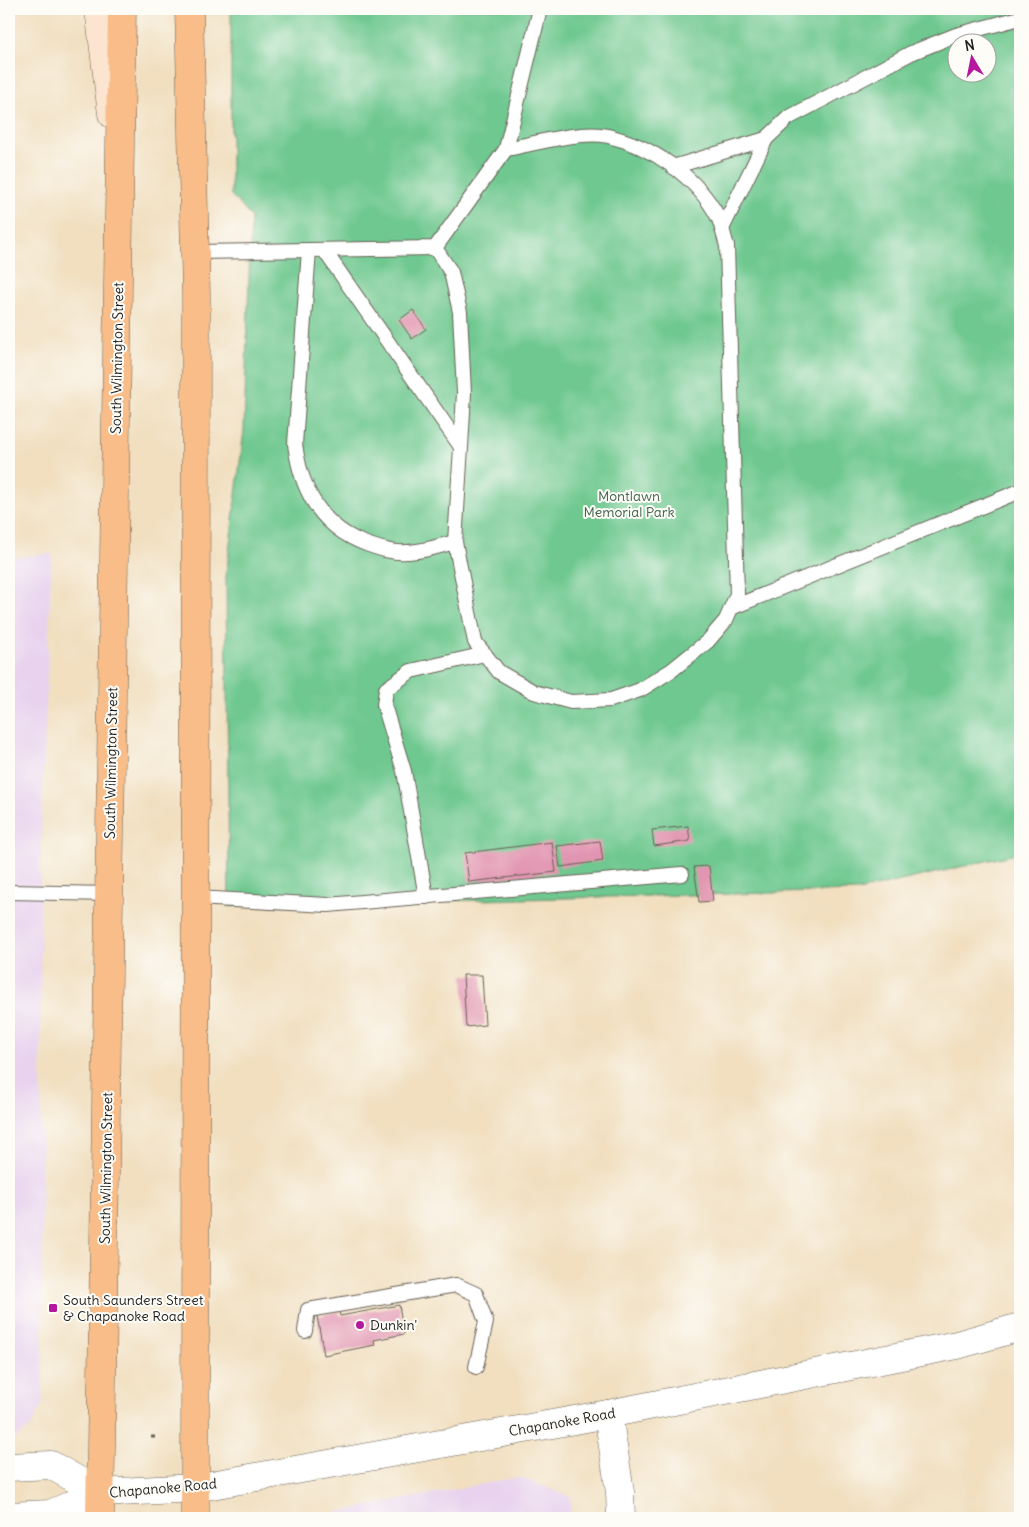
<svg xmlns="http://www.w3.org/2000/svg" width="1029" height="1527" viewBox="0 0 1029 1527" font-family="Delius,sans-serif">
<rect width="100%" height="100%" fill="#fdfcf7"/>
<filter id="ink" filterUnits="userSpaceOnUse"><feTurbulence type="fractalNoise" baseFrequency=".02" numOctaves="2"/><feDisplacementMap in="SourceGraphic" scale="10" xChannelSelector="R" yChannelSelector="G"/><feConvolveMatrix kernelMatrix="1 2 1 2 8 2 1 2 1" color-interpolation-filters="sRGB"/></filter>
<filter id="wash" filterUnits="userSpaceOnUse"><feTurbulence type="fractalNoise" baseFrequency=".0096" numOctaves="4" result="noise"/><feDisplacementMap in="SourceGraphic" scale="20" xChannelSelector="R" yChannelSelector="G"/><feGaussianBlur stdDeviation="1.12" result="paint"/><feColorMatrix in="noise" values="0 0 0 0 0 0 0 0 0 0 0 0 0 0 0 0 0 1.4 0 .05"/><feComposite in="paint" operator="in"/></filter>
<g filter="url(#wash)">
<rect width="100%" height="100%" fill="#f1dfc0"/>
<g fill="#e8d2ee">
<path d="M52 553 40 863 43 1402 31 1427 9 1443V558Z"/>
<path d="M519 1477 571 1497 570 1518H307Z"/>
</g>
<path fill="#6ec88f" stroke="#457256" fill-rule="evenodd" d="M231 9H1020V853L858 891 229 906 226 576 244 430 251 217 231 195ZM956 42H986V72H956Z"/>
<g id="blocks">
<g fill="#e295b1">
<path d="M413 310 426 329 412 339 399 320Z"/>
<path d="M688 826 690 841 654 846 652 830Z"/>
<path d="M600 841 603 861 560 867 557 846Z"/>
<path d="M552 842 556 872 469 882 465 853Z"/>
<path d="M709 866 713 901 699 902 694 867Z"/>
<path d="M463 975H482L485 1025 466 1027Z"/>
<path d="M399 1305 404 1334 374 1340 375 1345 324 1355 317 1316 339 1311 340 1316Z"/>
</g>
</g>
</g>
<g filter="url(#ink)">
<use href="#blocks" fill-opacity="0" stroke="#676055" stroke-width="1"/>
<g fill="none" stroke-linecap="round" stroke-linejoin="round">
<defs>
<g id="service">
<path d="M673 167 766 139"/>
<path d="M722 229 766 139 788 118 911 53 956 35 1020 18"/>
<path d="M435 248 451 272 460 312 464 393 461 447"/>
<path d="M309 250 295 444C301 491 322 529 369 545 381 549 393 553 406 552 422 552 439 546 455 542"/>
<path d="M324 250 461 447 455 542 475 642 499 672 534 692 571 702 611 700 640 690 672 670 708 641 726 620 737 594 727 246C724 237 722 226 718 217 697 177 652 146 608 136 581 130 534 144 506 149"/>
<path d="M195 252 435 248 506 149 540 9"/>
<path d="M731 608 1020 491"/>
<path d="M9 892 110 894"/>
<path d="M426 897 404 771 384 705 386 689 411 671 485 654"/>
<path d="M195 898 328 905 682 874"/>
<path d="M305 1331 308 1310 456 1285 476 1294 486 1322 476 1367"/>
</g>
<path id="minor" d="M608 1414 620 1492 621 1518"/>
<g id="tertiary">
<path d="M9 1467 51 1465 100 1493"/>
<path d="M9 1516 50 1514 100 1493 195 1488 608 1414 957 1345 1020 1327"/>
</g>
<path id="secondary" d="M99 9 112 114"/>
<g id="trunk">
<path d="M189 9 196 295 195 1518"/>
<path d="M100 1518 122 9"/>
</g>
</defs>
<use href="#service" stroke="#676055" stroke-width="16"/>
<use href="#minor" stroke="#676055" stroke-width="29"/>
<use href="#tertiary" stroke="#676055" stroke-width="29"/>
<use href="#secondary" stroke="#676055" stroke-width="29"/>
<use href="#trunk" stroke="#676055" stroke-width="29"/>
<path stroke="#676055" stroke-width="3" stroke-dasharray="4 4" stroke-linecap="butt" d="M151 1437H158"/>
<use href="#service" stroke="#fff" stroke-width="14"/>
<use href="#minor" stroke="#fff" stroke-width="28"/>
<use href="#tertiary" stroke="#fff" stroke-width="28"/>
<use href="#secondary" stroke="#fce5d0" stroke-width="28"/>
<use href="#trunk" stroke="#f8bd89" stroke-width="28"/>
</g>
</g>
<g fill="#b5179e" stroke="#fdfcf7" stroke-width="2">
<rect x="48" y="1303" width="10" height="10" rx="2.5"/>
<circle cx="360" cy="1325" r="5"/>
</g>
<g text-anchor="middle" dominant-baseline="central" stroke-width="4" stroke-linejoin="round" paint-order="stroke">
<g font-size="14" fill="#1c1c1c" stroke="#fdfcf7">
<text transform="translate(117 358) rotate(-89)">South Wilmington Street</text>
<text transform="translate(111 763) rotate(-89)">South Wilmington Street</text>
<text transform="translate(106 1168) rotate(-89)">South Wilmington Street</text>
<text transform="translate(562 1422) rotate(-10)">Chapanoke Road</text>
<text transform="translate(163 1488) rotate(-5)">Chapanoke Road</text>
</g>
<g font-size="14" fill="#3d614a" stroke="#fdfcf7">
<text x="629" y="496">Montlawn<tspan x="629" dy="16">Memorial Park</tspan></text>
</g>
<g font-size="14" fill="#1c1c1c" stroke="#fdfcf7" text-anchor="start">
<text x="63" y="1300">South Saunders Street<tspan x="63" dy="16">&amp; Chapanoke Road</tspan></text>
<text x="370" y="1325">Dunkin'</text>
</g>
</g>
<rect width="1029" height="1527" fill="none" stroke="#fdfcf7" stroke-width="30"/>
<g transform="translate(972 58) rotate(350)"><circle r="24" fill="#fdfcf7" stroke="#a3a29f"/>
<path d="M0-4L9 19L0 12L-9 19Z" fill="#b5179e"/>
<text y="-8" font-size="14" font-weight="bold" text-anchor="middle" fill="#1c1c1c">N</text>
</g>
</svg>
